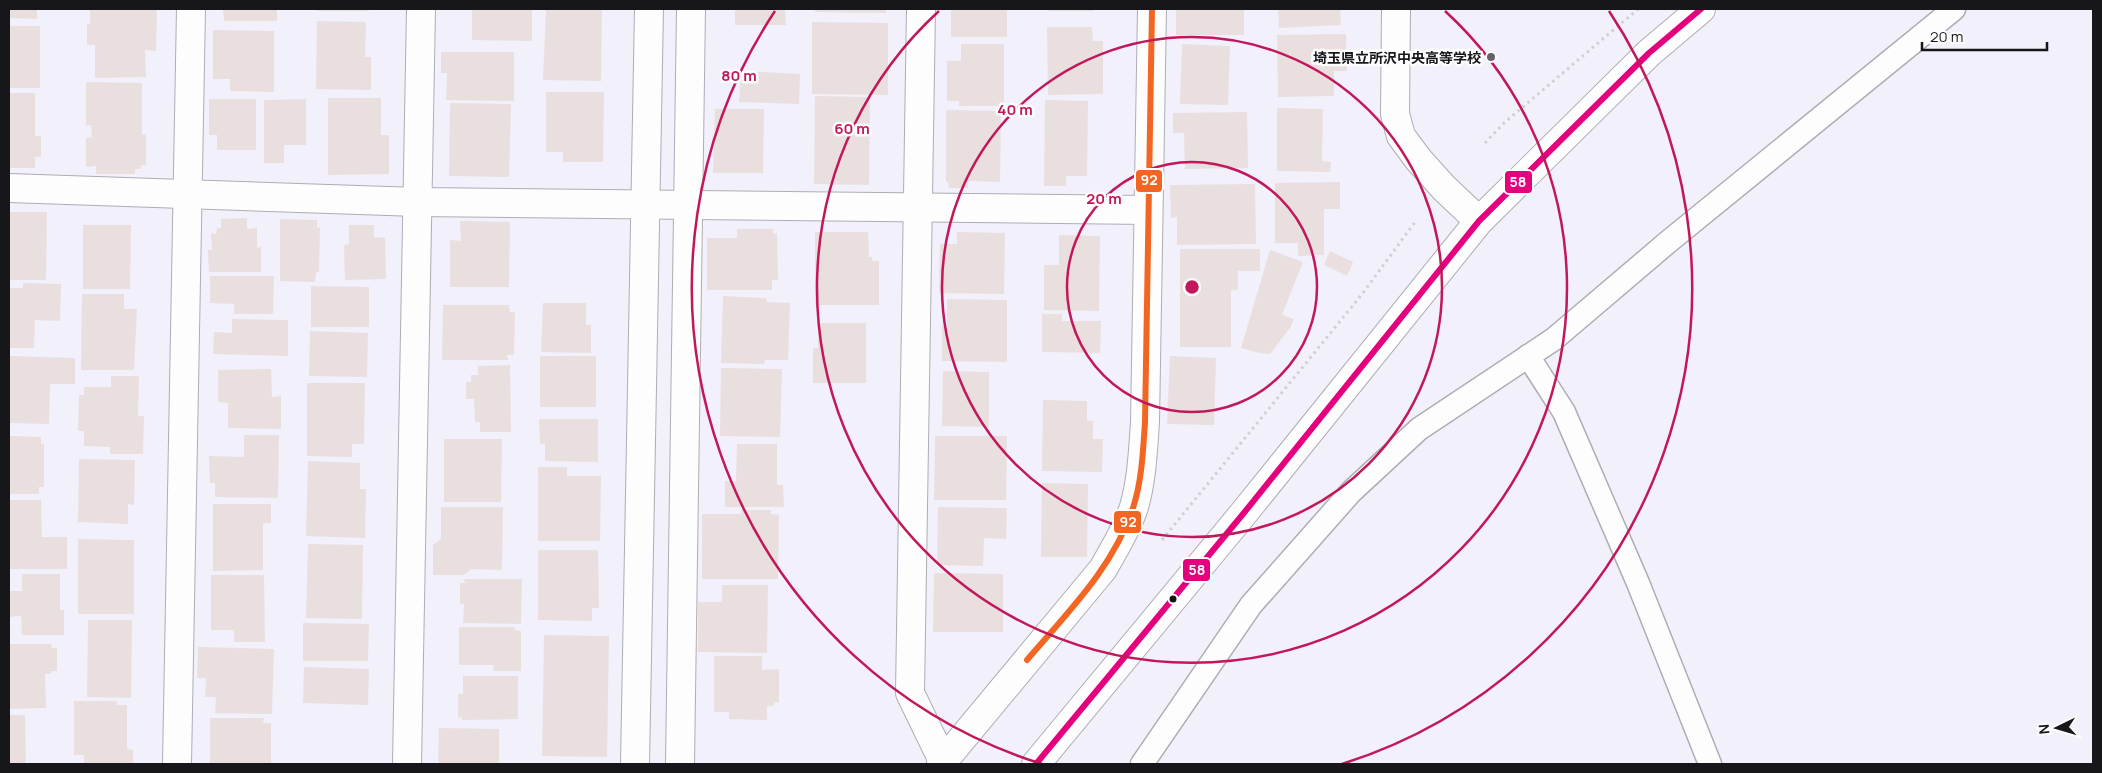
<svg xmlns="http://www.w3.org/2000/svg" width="2102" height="773" viewBox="0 0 2102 773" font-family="Manrope,'Noto Sans JP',sans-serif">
<rect width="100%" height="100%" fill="#f2f0fa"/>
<g fill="#e9dfdf">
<path d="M9 9H37V19L9 18Z"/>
<path d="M90 9H157L156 51 145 50 146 77 95 78V45H87V24H90Z"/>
<path d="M223 9H277V21H224Z"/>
<path d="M317 9H370L369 11H317Z"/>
<path d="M472 9H532V41L472 40Z"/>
<path d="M546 9H602L601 81 543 80Z"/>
<path d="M735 9H785L786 25H735Z"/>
<path d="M815 9H886V13L815 12Z"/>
<rect x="951" y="9" width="56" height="28"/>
<rect x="1048" y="9" width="46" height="2"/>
<rect x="1176" y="9" width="68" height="26"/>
<path d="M1278 9H1340L1341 25 1279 28Z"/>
<path d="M317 21 366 22 365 57H371V90L316 89Z"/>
<path d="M812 22 888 23V95L812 94Z"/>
<rect x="9" y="26" width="31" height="62"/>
<path d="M1047 27H1092L1093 41H1103V94L1048 95Z"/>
<path d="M213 30 274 31V92L230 91V79H213Z"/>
<path d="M1346 34 1347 71H1334V96L1278 97 1277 35Z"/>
<path d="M961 44H1004V106H959V101H947V61H961Z"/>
<path d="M1182 44 1230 46 1228 105 1180 104Z"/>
<path d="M441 52H514V101L446 100 447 73H441Z"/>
<path d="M741 71 800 74 799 104 739 102Z"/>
<path d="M86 82 142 83V135L146 134V165H141V169H135V174H96V166L86 167V138L92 137 91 125H86Z"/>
<path d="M546 92H604L603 162H563V152H546Z"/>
<path d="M9 93H35V136H41V157H35V168H9Z"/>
<path d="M815 96 870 97 869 185 814 184Z"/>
<path d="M328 98H381V135H389V174L328 175Z"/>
<path d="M209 99H256V150H217V135H209Z"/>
<path d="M306 99V145H284V163H264V100Z"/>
<path d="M1045 100 1088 101 1087 176H1066V186H1044Z"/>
<path d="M450 103 511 104 509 177 449 176Z"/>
<path d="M1277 108 1323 109 1322 161 1331 162 1330 172 1277 171Z"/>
<path d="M715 109H764L763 173H713Z"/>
<path d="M946 110 1001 111 1000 182 968 181V188H949L948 182H946Z"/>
<path d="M1247 112 1248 168 1185 169 1184 133H1173V113Z"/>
<path d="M1340 182V209H1324V255L1298 256V243H1275V183Z"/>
<path d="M1255 184 1256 244 1177 245V217L1171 218 1170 185Z"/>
<path d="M9 212H47L46 280H9Z"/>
<path d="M247 218V229L257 228V248L261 247V272H209L208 250H212L211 233 216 234 217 228H221V219Z"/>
<path d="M280 219 317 220V228L320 227 319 272H316L315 282 280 281Z"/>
<path d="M460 221 510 222 509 287H450V240L461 241Z"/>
<path d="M83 225H131L130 289H83Z"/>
<path d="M349 225H374V237L385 238 386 279 345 280 344 245 349 244Z"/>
<path d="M737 229H773V234L777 233 778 280H772V290H707V238H737Z"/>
<path d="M815 232H868L869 257H872V261H879V305H815Z"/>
<path d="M957 232 1005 233 1004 294 939 293 940 244H957Z"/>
<path d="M1059 235 1100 236 1099 311 1044 310V265H1059Z"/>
<path d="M1180 249H1260V271H1238V290H1231V347H1180Z"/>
<path d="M1270 250 1303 262 1282 315 1294 319 1290 328 1270 354 1259 353 1241 348Z"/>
<path d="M1330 251 1353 262 1347 276 1324 265Z"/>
<path d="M210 276H274L273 314H234V304L210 303Z"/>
<path d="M23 283 61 284 60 321 35 320 34 348H9V288H23Z"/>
<path d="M311 286 369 287V327H311Z"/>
<path d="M82 294H124V309H137L134 370H81Z"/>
<path d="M723 296 766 298 767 302 790 303 788 360H765L764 364 721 363Z"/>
<path d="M947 299 1007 300V362L942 361V325L947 326Z"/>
<path d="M543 303H586V325H591V353L541 352Z"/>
<path d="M443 305H509L510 312H515L514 355H507L508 360H442Z"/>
<path d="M1042 314H1062V321H1101L1100 353 1042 352Z"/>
<path d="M232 319 288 320V356L213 354 214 332 232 333Z"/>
<path d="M818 323H866V383H813V348H818Z"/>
<path d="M310 331 368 333 367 377 309 376Z"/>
<path d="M9 356 75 358V384H50L49 424 9 423Z"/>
<rect x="540" y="356" width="56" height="51"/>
<path d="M1170 356 1216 358 1214 425 1167 424Z"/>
<path d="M510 365 511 432H480V422H475L474 399H466V382H471V375H478V366Z"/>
<path d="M721 368 782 369 780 437 720 436Z"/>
<path d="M271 369 272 397 281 396V429L228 428V403L218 402V370Z"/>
<path d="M943 371 989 372V427L942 426Z"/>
<path d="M111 376H139L138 416H144L143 454H110V447L84 446V431H78L79 395H84V387H111Z"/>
<path d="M307 383H365L364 444H352V457L307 456Z"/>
<path d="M1043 400 1087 401V421H1093V439H1103L1102 472 1042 471Z"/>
<path d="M539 419H598V462L545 461V444H540Z"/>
<path d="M244 435H279L278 498 215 497V483H210L209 456 244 457Z"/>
<path d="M9 436 41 437V444H44V487H39V494H9Z"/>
<path d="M935 436H1007L1006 500H934Z"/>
<path d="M444 439H502L501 502H444Z"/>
<path d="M737 444H777V485H783L784 507H725V481H736Z"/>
<path d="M79 459 135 460 134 505 128 504V524L78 522Z"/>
<path d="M308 461 360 463V489H366L365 538 306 536Z"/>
<path d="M538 467H567V476H601L600 541H538Z"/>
<path d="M1042 483 1088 484 1087 557H1041Z"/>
<path d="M9 500H41L42 537H67V569H9Z"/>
<path d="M213 504H271V523H263V570L213 571Z"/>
<path d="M441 507H503L502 570 471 569 464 575H433V545L441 539Z"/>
<path d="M938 507 1007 508 1006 539 984 538 983 566 937 565Z"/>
<path d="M741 510H771V514L779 515 778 579H702V514H741Z"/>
<path d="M78 539 134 540V614H78Z"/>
<path d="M308 544 363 545 362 619 306 618Z"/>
<path d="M538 550H598L599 608H592V621L538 620Z"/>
<path d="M934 573 1003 574V632H933Z"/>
<path d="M22 574H60V610H64V635H22L21 616 9 617V591H22Z"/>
<path d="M211 575H264L265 642H234V630H211Z"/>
<path d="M464 579H522L521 624 463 623 464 604H460V583H465Z"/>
<path d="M722 585H768L767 653 698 652V602H722Z"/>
<path d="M88 620H132L131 698 87 697Z"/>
<path d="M303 623 369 624 368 661H303Z"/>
<path d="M459 627H515V630L521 631V671H493L494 665H459Z"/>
<path d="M544 635 609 636 607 757 542 756Z"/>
<path d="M9 644H52L51 648H57V671H51V674H45L46 708 9 709Z"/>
<path d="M198 647 274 649 272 714 215 713 216 697H205L206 678H197Z"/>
<path d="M714 656H762V670L779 669V702H774V706H767V720L729 719V712H714Z"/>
<path d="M304 667 369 669 368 705 303 703Z"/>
<path d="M463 676H518V719L462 720V717L458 718V694H463Z"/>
<path d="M74 701H117V705H127V749L133 750V764H84V755H74Z"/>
<path d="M9 715H25L26 764H9Z"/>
<path d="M210 718H264L263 723H271V764H210Z"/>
<path d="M439 728 499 729V764H438Z"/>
</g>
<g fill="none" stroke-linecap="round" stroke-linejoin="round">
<defs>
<g id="lane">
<path d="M1528 356 1564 412 1638 583 1710 764"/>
<path d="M1142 764 1251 605 1351 492 1419 429 1554 339 1668 242 1954 9"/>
</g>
<g id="street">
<path d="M921 9 910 693 943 761"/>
<path d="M1396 9 1395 114 1401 136 1418 159 1444 188 1479 221"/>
<path d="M9 188 418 202 1148 210"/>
<path d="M177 764 191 9"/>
<path d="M407 764 421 9"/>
<path d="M635 764 649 9"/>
<path d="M680 764 691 9"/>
<path d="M941 764 1103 569C1114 549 1127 529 1134 507 1142 479 1143 450 1145 422L1152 9"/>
</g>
<path id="secondary" d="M1036 764 1243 514 1479 221 1649 53 1701 9"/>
</defs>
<use href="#lane" stroke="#aeadb4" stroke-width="25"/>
<use href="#street" stroke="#aeadb4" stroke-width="30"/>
<use href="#secondary" stroke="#aeadb4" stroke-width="30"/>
<g stroke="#d0d0d3" stroke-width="3" stroke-dasharray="2.5 4" stroke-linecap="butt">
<path d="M1485 143 1504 123 1638 9"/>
<path d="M1162 540 1363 293 1415 222"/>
</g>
<use href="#lane" stroke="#fdfdfe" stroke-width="22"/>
<use href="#street" stroke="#fdfdfe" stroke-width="28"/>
<use href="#secondary" stroke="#fdfdfe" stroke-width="28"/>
<defs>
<path id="bus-1" d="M1027 660C1067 613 1113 568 1133 508 1142 480 1143 451 1145 422L1152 9"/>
<path id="bus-2" d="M1036 764 1243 514 1479 221 1649 53 1701 9"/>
</defs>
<use href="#bus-1" stroke="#fdfdfd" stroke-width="10"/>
<use href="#bus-2" stroke="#fdfdfd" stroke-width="10"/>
<use href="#bus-1" stroke="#f26522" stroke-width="6"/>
<use href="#bus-2" stroke="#e5007d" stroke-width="6"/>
</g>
<g fill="none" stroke="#c2185b" stroke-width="2.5">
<circle cx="1192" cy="287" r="125"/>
<circle cx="1192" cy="287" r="250"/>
<path d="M1445 11A375 375 0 1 1 939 11"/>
<path d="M1042 764A500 500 0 0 1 775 11M1609 11A500 500 0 0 1 1342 764"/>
</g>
<circle fill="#646269" stroke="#fdfdfd" stroke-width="2" cx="1491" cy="57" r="5"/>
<circle fill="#17161b" stroke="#fdfdfd" stroke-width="2" cx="1173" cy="599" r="4.5"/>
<g text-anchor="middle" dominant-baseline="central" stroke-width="5" stroke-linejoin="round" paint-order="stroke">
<g font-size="14" font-weight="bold" fill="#17161b" stroke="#fdfdfd" text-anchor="end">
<text x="1481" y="57">埼玉県立所沢中央高等学校</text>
</g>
</g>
<circle cx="1192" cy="287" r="8" fill="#c2185b" stroke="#fdfdfd" stroke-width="2.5"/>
<g font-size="15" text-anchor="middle" font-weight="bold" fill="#c2185b" stroke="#fdfdfd" stroke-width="5" stroke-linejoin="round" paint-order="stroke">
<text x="739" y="81">80 m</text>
<text x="1015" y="115">40 m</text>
<text x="852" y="134">60 m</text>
<text x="1104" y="204">20 m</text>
</g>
<g stroke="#fdfdfd" stroke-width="2">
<rect x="1135" y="169" width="28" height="24" rx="5" fill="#f26522"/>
<rect x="1504" y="170" width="29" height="24" rx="5" fill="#e5007d"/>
<rect x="1113" y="510" width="29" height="24" rx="5" fill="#f26522"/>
<rect x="1182" y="558" width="29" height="24" rx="5" fill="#e5007d"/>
</g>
<g font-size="14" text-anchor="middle" font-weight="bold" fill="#fff">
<text x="1149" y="185">92</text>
<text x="1518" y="187">58</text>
<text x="1128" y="527">92</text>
<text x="1197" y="575">58</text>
</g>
<rect width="2102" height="773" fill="none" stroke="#17161b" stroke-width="20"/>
<g transform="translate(2057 728) rotate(265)" stroke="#fdfdfd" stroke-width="4" paint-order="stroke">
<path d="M0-4L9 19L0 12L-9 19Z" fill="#17161b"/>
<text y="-8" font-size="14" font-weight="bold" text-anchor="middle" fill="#17161b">N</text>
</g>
<path d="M1922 42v8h125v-8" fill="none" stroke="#17161b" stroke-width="2.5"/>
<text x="1930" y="42" font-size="15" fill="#17161b" stroke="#fdfdfd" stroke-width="4" paint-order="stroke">20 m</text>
</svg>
